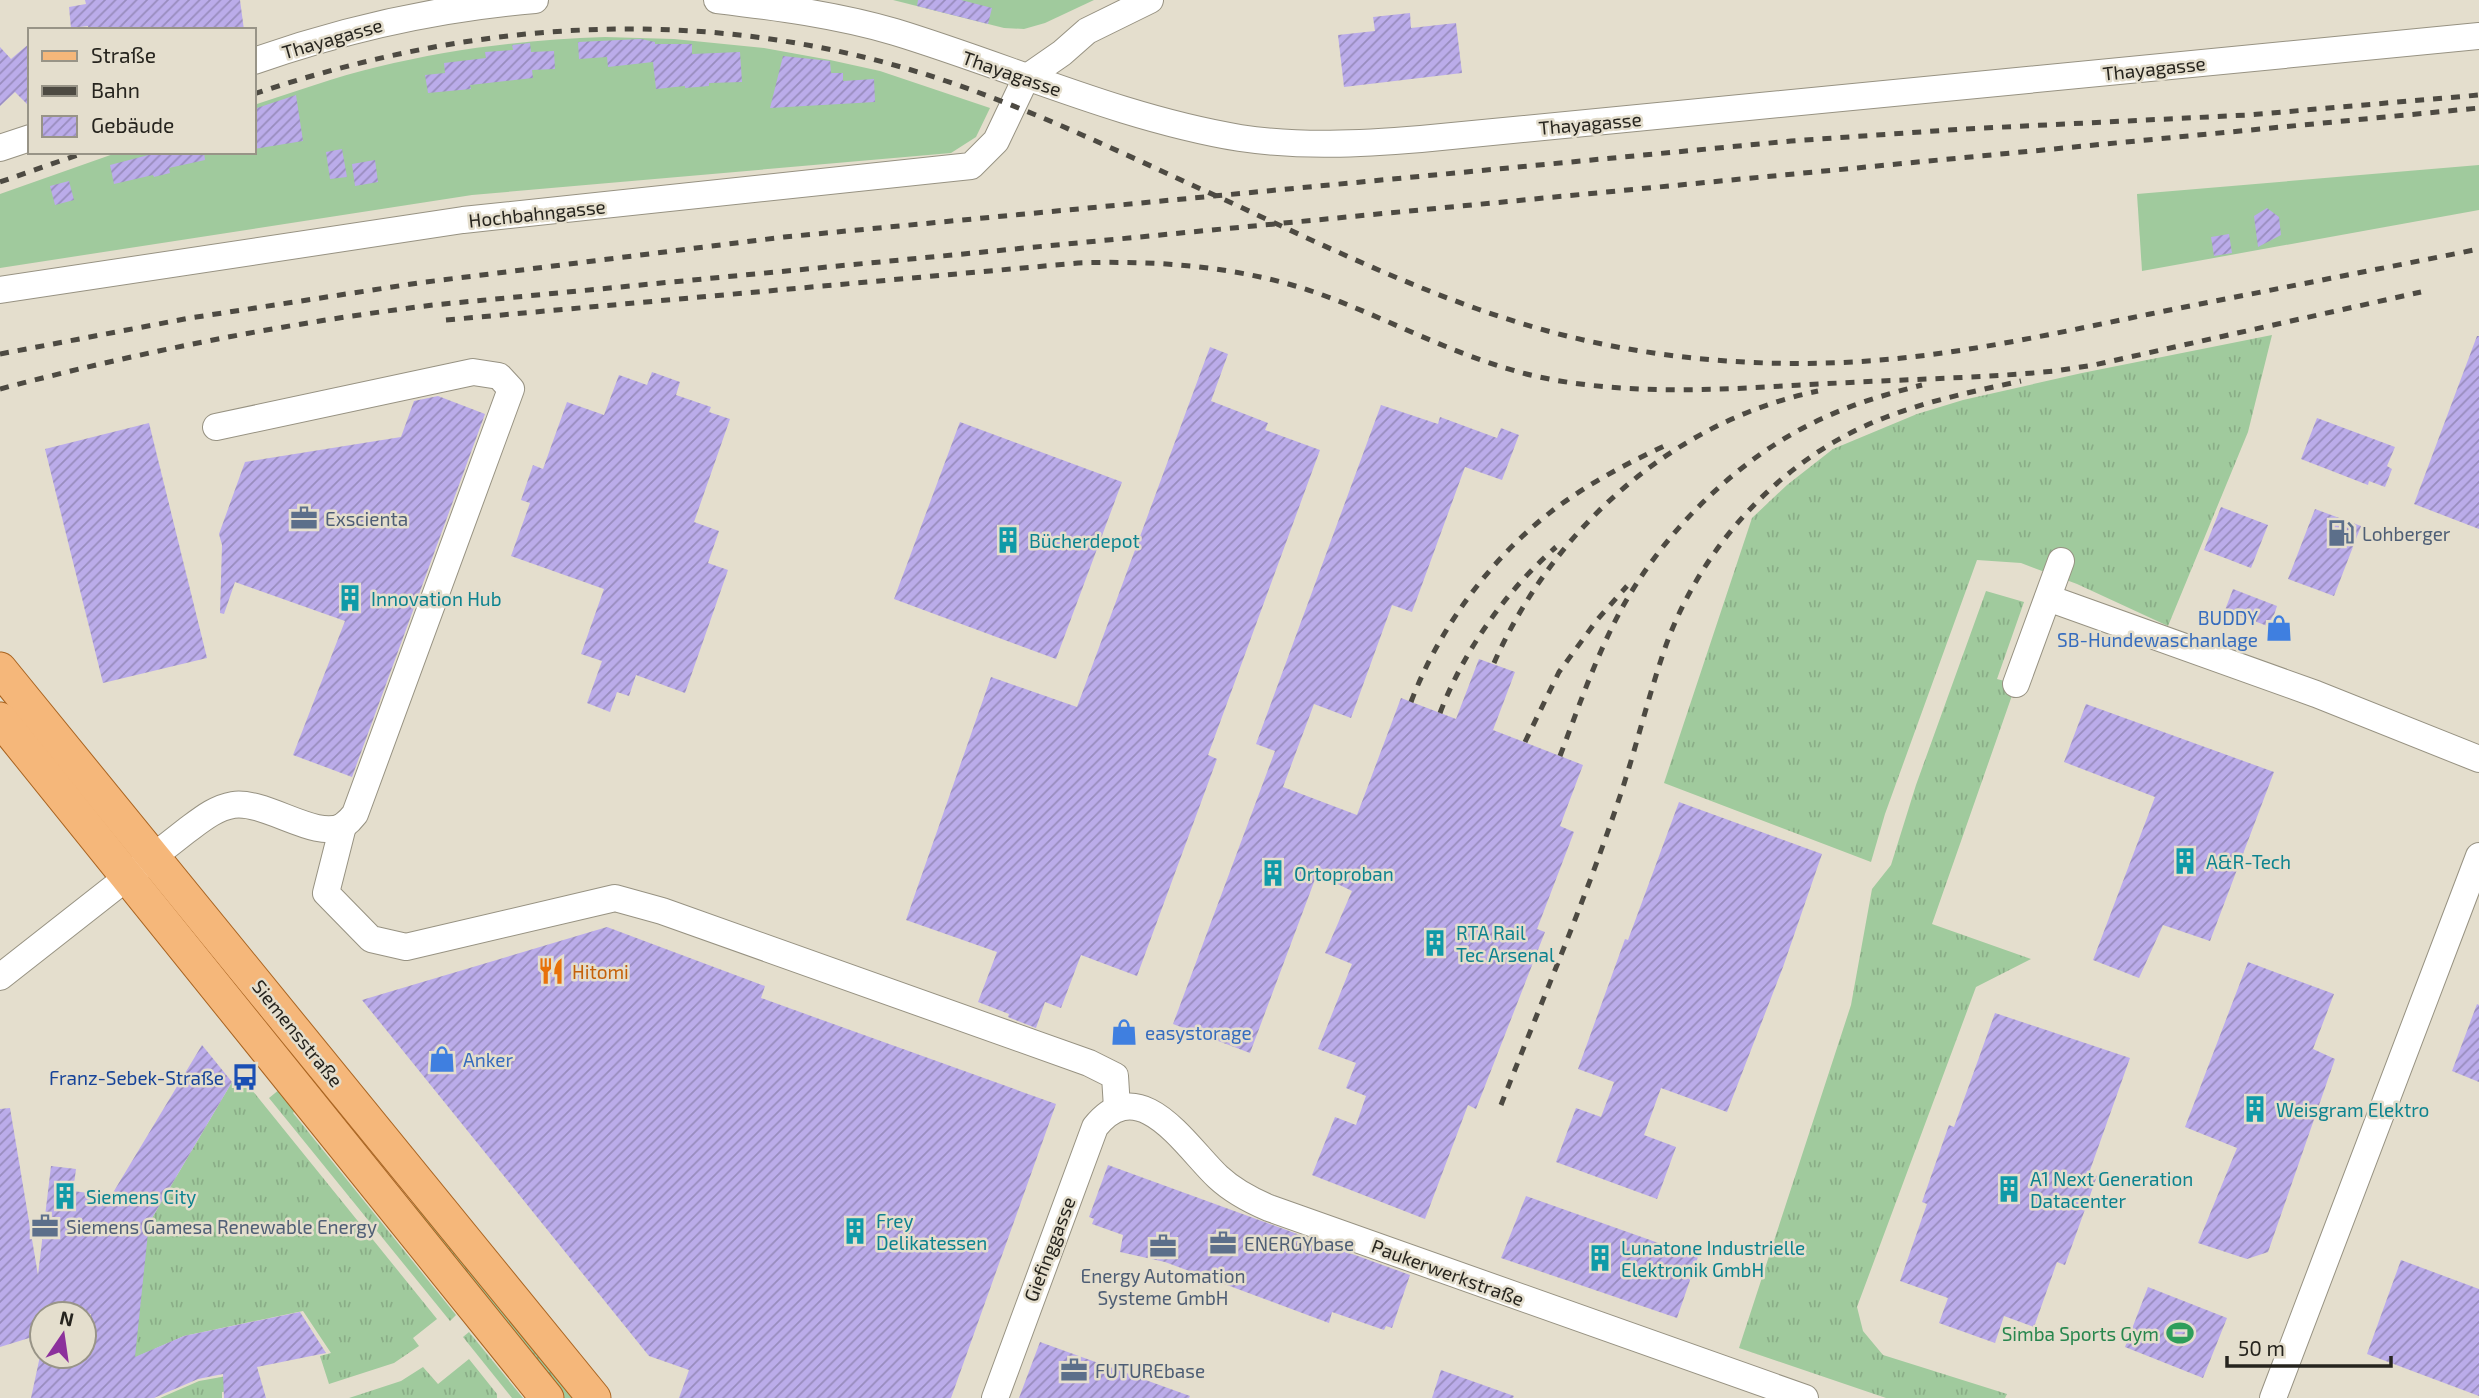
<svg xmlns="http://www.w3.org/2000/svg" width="2479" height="1398" viewBox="0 0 2479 1398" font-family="'Exo 2',sans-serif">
<defs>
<pattern id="grass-tufts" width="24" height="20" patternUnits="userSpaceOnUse" patternTransform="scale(1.75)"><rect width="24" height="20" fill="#a0ca9d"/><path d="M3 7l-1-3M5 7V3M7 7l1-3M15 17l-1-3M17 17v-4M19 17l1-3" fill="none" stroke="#8aad87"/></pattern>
<pattern id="building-hatch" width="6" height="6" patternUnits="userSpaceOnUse" patternTransform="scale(1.75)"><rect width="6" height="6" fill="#bbacea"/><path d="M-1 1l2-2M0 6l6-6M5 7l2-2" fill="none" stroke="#988cbd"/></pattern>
</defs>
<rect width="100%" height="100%" fill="#e4decd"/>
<g fill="url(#grass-tufts)">
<path d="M2272 335 2248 432 2168 626 2077 584 2021 563 1977 560 1885 814 1871 862 1664 783 1752 518 1787 485 1833 449 1917 414 1963 400 2082 373Z"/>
<path d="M1986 591 2024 602 1997 679 2016 684 1932 924 2031 959 1976 987 1857 1307 1863 1331 1883 1355 2007 1394 2005 1398H1886L1739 1348 1851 1005 1872 889 1891 865 1916 785Z"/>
<path d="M232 1082 248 1085 437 1319 413 1338 419 1346 394 1363 329 1384 320 1356 331 1353 303 1311 184 1336 104 1371 149 1223Z"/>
<path d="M280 1089 297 1108 293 1113 456 1315 450 1321 269 1098Z"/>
<path d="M414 1205 437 1226 581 1398H563L453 1266 409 1208Z"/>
<path d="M469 1332 523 1398H512L463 1337Z"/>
<path d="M469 1359 497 1394V1398H349L401 1381 423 1367 438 1384Z"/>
<path d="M238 1374V1391L222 1392V1398H160L199 1381Z"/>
</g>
<g fill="#a0ca9d">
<path d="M893 0H1094L1045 23 1024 29 1004 28Z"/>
<path d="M605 37 674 39 764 48 830 60 880 71 990 108 976 137 951 153 472 195 0 268V194L119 152H254V105C294 92 335 77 377 67 454 48 526 40 605 37Z"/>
<path d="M2479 165V210L2142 271 2137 194Z"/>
</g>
<g fill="url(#building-hatch)">
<path d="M85 0H240L244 30H88V26L71 28 69 7 86 4Z"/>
<path d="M918 0H961L992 8 988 24 917 6Z"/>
<path d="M1410 13 1411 28 1456 23 1462 73 1344 87 1338 35 1375 31 1373 17Z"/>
<path d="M641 39 655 42V44H692V54L740 52 742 82 709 83V86L685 88V86L656 89 653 62 608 67 607 57 579 59 578 42Z"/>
<path d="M30 43V107L15 92 0 106V47L11 59Z"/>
<path d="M530 43 531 52 554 51 555 69 532 70 533 78 470 85 471 89 428 93 425 75 445 73 444 63 486 58 485 52 513 50 512 45Z"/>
<path d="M783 56 830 61 831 73H843V81L874 79 875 102 770 108Z"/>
<path d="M296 95 303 141 254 149V109Z"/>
<path d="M342 149 347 177 330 179 326 152Z"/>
<path d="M160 152H204L205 160 169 168 170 173 154 177 153 175 114 184 110 165Z"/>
<path d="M375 160 378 182 355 186 352 164Z"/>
<path d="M69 181 74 200 55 205 50 186Z"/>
<path d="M2267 208 2279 217 2281 235 2258 247 2254 216Z"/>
<path d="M2229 234 2232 253 2214 256 2211 237Z"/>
<path d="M2477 336H2479V529L2414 504Z"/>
<path d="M1210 347 1228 354 1211 401 1268 423 1265 430 1320 450 1208 755 1217 759 1137 976 1081 955 1061 1008 1045 1002 1036 1028 1008 1017 1009 1014 978 1002 997 952 906 920 991 677 1077 707Z"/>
<path d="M652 372 680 382 676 395 711 407 709 412 730 419 694 522 719 531 708 563 728 570 685 693 636 675 629 696 617 692 610 712 587 703 602 661 581 654 604 589 511 556 530 503 521 500 533 465 543 469 567 402 604 415 619 375 647 385Z"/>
<path d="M438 396 485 414 352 777 293 755 345 621 235 582 224 614 220 613 222 545 219 534 245 462 401 437 414 401Z"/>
<path d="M1381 405 1438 424 1440 417 1497 438 1501 428 1519 435 1502 480 1465 467 1412 612 1392 605 1351 718 1314 704 1283 787 1357 815 1401 698 1456 719 1479 659 1515 672 1493 730 1583 765 1560 826 1574 832 1537 929 1545 932 1476 1109 1468 1105 1425 1219 1312 1175 1335 1117 1356 1125 1366 1096 1346 1088 1356 1063 1318 1049 1352 964 1325 953 1352 891 1317 874 1250 1053 1173 1024 1275 751 1256 744Z"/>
<path d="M2317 418 2395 447 2387 466 2392 469 2385 487 2369 481 2368 485 2301 459Z"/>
<path d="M960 422 1122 482 1056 659 894 599Z"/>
<path d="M149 423 207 658 103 683 45 449Z"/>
<path d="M2221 507 2268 525 2251 568 2204 550Z"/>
<path d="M2315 509 2361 526 2334 596 2288 579Z"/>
<path d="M2233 589 2277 606 2270 627 2225 610Z"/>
<path d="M2086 704 2274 772 2210 941 2163 925 2139 978 2093 960 2155 797 2064 762Z"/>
<path d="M1679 802 1822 854 1783 967 1727 1112 1661 1088 1644 1135 1676 1147 1657 1199 1556 1162 1576 1108 1601 1117 1614 1082 1578 1069 1625 939 1628 940Z"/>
<path d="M607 927 765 986 761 998 1056 1104 951 1398H679L689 1370 649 1356 362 1000Z"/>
<path d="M2248 962 2334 994 2313 1049 2335 1059 2268 1252 2247 1259 2198 1243 2237 1148 2185 1127Z"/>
<path d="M2477 1004 2479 1005V1082L2452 1071Z"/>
<path d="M1995 1013 2130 1058 2089 1173 2097 1176 2065 1265 2057 1262 2034 1327 2004 1316 1995 1343 1939 1323 1948 1298 1900 1281 1927 1204 1922 1202 1949 1125 1954 1127Z"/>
<path d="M202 1045 232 1082 149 1223 135 1357 184 1336 300 1312 326 1353 257 1367 266 1398H224L223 1374 198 1379 154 1398H31L40 1356H87L91 1314H42V1334L0 1347V1109L10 1108 38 1275 51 1166 76 1169 73 1191 111 1196Z"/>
<path d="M1108 1165 1410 1275 1392 1328 1386 1326 1384 1330 1332 1312 1329 1323 1165 1262 1120 1252 1123 1235 1092 1224 1094 1219 1089 1217Z"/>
<path d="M1526 1196 1698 1257 1677 1318 1501 1258Z"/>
<path d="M2401 1260 2479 1289V1396L2367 1354Z"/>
<path d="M2148 1287 2227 1318 2203 1378 2125 1347Z"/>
<path d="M1040 1342 1190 1396 1189 1398H1019Z"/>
<path d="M1441 1370 1514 1396 1513 1398H1432Z"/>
</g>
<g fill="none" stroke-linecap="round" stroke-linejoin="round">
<defs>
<g id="minor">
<path d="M717 0C776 7 837 15 895 32 1010 67 1120 118 1240 138 1300 147 1360 144 1421 139L2479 36"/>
<path d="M254 61C345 29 438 8 535 0"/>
<path d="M1026 78 1062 53 1087 31 1150 0"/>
<path d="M0 148 30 138"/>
<path d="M0 290 463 220 971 166 996 141 1026 78"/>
<path d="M2048 598 2316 694 2479 759"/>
<path d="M2016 684 2061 561"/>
<path d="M343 826 326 893 371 939 406 947 615 898 662 911 1089 1063 1115 1076 1117 1108"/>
<path d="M0 977 186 831C201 820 215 808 233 805 266 800 316 841 343 826 347 823 352 818 355 814L511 389 499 376 473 372 216 427"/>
<path d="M995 1398 1095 1127C1140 1070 1186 1147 1218 1177 1233 1191 1250 1200 1269 1208L1805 1398"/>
<path d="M2273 1398 2479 856"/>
</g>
<g id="major">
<path d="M0 669 594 1398"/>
<path d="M0 719 547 1398"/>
</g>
</defs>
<use href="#minor" stroke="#979282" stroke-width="28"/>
<use href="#major" stroke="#a96421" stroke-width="35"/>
<use href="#minor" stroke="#fff" stroke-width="26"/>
<use href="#major" stroke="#f5b77a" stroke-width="33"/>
<g stroke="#4d4a42" stroke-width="5" stroke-dasharray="9 9" stroke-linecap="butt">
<path d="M254 94C483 17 715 3 946 81 1041 113 1132 158 1223 199 1353 259 1481 323 1623 348 1718 365 1815 368 1911 357 1991 348 2071 330 2150 314 2260 292 2369 271 2479 249"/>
<path d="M0 182 86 152"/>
<path d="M446 320 1078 263C1162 260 1249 267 1328 297 1399 324 1464 360 1539 377 1639 398 1739 388 1839 383 1911 379 1984 378 2055 371L2094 365 2421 292"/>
<path d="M0 354 190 318 418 283 784 237 1791 141 1964 129 2248 115 2479 95"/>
<path d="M0 389C143 351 287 323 433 305L2479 108"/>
<path d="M1494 663C1553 529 1673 421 1818 391"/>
<path d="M1411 702C1439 628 1492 556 1556 508 1591 482 1631 461 1671 443"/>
<path d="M1440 713C1464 650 1506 591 1556 547"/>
<path d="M1525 742 1559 672 1597 620 1627 586"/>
<path d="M1560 756C1579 706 1596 656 1622 608 1665 530 1739 457 1821 419 1853 404 1887 394 1922 385"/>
<path d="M1501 1105C1540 1005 1583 906 1617 805 1635 753 1647 700 1665 648 1700 549 1777 463 1874 422 1921 402 1971 392 2021 381"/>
</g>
</g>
<defs>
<symbol id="office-bare" viewBox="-9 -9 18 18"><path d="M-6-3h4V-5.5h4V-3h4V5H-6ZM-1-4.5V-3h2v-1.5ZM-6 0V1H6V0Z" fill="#5c6f8a" stroke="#e4decd" stroke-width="2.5" paint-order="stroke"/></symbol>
<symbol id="fuel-bare" viewBox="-9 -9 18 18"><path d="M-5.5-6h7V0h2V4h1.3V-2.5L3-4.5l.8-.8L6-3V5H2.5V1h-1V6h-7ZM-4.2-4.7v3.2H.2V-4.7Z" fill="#5c6f8a" stroke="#e4decd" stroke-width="2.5" paint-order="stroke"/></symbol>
<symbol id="building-bare" viewBox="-9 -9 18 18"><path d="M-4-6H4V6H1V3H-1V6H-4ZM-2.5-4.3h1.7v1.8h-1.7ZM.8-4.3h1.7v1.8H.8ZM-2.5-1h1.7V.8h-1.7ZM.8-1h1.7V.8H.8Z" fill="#0f9aa8" stroke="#e4decd" stroke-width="2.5" paint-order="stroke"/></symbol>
<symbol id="shop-bare" viewBox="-9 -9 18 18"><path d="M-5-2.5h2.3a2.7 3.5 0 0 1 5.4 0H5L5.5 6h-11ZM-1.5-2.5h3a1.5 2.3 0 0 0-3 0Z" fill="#3f7fe0" stroke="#e4decd" stroke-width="2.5" paint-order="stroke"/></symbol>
<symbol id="restaurant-bare" viewBox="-9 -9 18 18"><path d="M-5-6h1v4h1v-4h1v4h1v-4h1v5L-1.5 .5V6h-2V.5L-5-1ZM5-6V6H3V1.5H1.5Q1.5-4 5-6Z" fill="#e8710a" stroke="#e4decd" stroke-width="2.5" paint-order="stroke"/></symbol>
<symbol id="bus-bare" viewBox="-9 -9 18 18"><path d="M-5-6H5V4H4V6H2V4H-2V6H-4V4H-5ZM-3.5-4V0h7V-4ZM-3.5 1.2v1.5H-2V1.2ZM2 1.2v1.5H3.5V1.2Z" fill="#1a4fb4" stroke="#e4decd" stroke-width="2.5" paint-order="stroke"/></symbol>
<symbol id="stadium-bare" viewBox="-9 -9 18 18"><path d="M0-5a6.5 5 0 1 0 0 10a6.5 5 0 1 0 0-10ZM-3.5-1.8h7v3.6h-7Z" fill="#2e9e5b" stroke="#e4decd" stroke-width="2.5" paint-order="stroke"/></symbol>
</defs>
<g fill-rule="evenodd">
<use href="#office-bare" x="285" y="499" width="38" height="38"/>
<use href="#fuel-bare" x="2322" y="514" width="38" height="38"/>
<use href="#building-bare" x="989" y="521" width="38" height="38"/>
<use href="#building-bare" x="331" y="579" width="38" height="38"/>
<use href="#shop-bare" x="2260" y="609" width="38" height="38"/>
<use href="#building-bare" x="2166" y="842" width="38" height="38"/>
<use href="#building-bare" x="1254" y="854" width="38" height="38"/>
<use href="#building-bare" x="1416" y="924" width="38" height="38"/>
<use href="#restaurant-bare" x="532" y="952" width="38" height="38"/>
<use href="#shop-bare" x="1105" y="1013" width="38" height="38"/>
<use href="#shop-bare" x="423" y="1040" width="38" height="38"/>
<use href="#bus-bare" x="226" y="1058" width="38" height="38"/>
<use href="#building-bare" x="2236" y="1090" width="38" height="38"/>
<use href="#building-bare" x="1990" y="1170" width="38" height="38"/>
<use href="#building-bare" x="46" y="1177" width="38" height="38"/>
<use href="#office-bare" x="26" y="1207" width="38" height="38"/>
<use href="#building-bare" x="836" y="1212" width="38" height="38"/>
<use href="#office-bare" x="1204" y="1224" width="38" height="38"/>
<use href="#office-bare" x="1144" y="1227" width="38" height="38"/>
<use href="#building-bare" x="1581" y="1239" width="38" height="38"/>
<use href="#stadium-bare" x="2161" y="1314" width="38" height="38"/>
<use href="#office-bare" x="1055" y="1351" width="38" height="38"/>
</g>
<g text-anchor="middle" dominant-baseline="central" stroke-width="5" stroke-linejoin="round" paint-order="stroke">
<g font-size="19" fill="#26241e" stroke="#e4decd">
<text transform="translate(332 38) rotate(-16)">Thayagasse</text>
<text transform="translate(2154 68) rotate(-6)">Thayagasse</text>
<text transform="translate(1012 73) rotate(19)">Thayagasse</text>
<text transform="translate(1590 123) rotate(-5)">Thayagasse</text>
<text transform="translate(537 213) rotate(-6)">Hochbahngasse</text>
<text transform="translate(298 1033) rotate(51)">Siemensstraße</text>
<text transform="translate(1049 1249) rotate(-69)">Giefinggasse</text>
<text transform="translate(1448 1272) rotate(20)">Paukerwerkstraße</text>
</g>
<g font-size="19" fill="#4e5e75" stroke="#e4decd" text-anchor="start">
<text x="325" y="518">Exscienta</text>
<text x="2362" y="533">Lohberger</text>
<text x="66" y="1226">Siemens Gamesa Renewable Energy</text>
<text x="1244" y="1243">ENERGYbase</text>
<text x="1163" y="1275" text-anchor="middle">Energy Automation<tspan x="1163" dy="22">Systeme GmbH</tspan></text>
<text x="1095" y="1370">FUTUREbase</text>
</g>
<g font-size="19" fill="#0d838f" stroke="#e4decd" text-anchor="start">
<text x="1029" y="540">Bücherdepot</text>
<text x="371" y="598">Innovation Hub</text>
<text x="2206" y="861">A&amp;R-Tech</text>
<text x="1294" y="873">Ortoproban</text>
<text x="1456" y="932">RTA Rail<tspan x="1456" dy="22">Tec Arsenal</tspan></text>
<text x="2276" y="1109">Weisgram Elektro</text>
<text x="2030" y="1178">A1 Next Generation<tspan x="2030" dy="22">Datacenter</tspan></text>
<text x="86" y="1196">Siemens City</text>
<text x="876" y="1220">Frey<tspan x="876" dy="22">Delikatessen</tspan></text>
<text x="1621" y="1247">Lunatone Industrielle<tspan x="1621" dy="22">Elektronik GmbH</tspan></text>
</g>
<g font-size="19" fill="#366cbe" stroke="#e4decd" text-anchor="start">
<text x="2258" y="617" text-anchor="end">BUDDY<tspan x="2258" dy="22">SB-Hundewaschanlage</tspan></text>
<text x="1145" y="1032">easystorage</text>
<text x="463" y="1059">Anker</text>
</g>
<g font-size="19" fill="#c56008" stroke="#e4decd" text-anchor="start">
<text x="572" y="971">Hitomi</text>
</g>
<g font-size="19" fill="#164399" stroke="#e4decd" text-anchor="end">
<text x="224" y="1077">Franz-Sebek-Straße</text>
</g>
<g font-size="19" fill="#27864d" stroke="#e4decd" text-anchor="end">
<text x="2159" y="1333">Simba Sports Gym</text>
</g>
</g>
<rect x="28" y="28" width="228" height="126" fill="#e4decd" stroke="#989487" stroke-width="2"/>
<rect x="42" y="51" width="35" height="10" fill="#f5b77a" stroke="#989487" stroke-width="2"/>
<text x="91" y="63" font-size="21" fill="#26241e">Straße</text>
<rect x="42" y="86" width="35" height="10" fill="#4d4a42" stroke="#989487" stroke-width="2"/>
<text x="91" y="98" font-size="21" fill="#26241e">Bahn</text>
<rect x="42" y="116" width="35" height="21" fill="url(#building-hatch)" stroke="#989487" stroke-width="2"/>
<text x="91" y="133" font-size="21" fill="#26241e">Gebäude</text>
<g transform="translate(63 1335) rotate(13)"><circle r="33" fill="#e4decd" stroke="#989487" stroke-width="2"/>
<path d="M0-5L12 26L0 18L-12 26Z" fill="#8c319c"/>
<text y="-10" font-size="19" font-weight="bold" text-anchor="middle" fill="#26241e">N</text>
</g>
<path d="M2227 1356v10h164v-10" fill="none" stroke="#26241e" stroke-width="3.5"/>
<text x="2238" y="1356" font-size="21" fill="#26241e" stroke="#e4decd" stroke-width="5" paint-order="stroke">50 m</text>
</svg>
